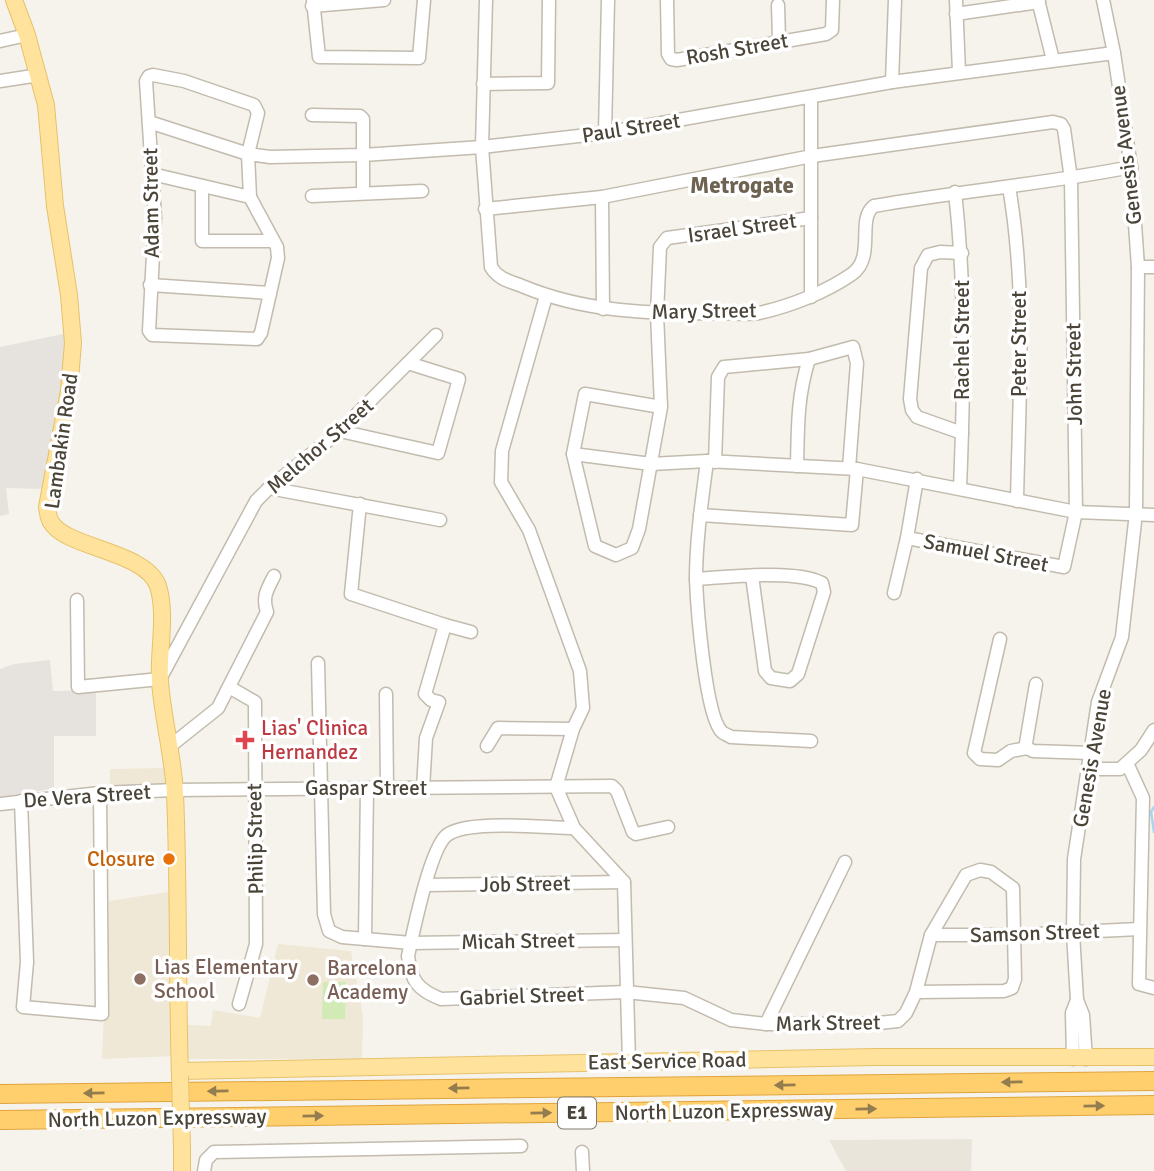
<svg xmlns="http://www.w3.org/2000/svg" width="1154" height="1171" viewBox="0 0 1154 1171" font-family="Signika,sans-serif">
<rect width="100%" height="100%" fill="#f6f3ec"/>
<path fill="#eae5da" d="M972 1139 971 1171H846L829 1140Z"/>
<g fill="#e6e2dd">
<path d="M68 333 65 375 43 489 6 488 9 514 0 516V347Z"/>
<path d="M50 660 53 691 96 690V736H54V788L0 799V669L14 664Z"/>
</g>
<g fill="#efe8d6">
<path d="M165 768 166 785 110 788V769Z"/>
<path d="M174 891 175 1056 102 1059 109 901Z"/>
<path d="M278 944 351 951 363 1016 362 1059H187L188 1025 211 1026 213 1010 260 1018Z"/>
</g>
<path fill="#d2eab5" d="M323 982H346L345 1019H322Z"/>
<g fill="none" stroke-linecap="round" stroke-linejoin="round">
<path stroke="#a9d4f2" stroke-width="2.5" d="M1154 807 1151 812 1154 832"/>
<defs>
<g id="minor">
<path d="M313 0 319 57 419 58 424 0"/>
<path d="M486 0 482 147 491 267C498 279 509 281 522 286 584 312 650 314 716 313 730 313 746 315 759 313 791 306 826 292 852 274 876 257 856 219 874 206 959 191 1046 184 1131 167"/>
<path d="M667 0 668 54 671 59 677 60 826 34 832 30 833 0"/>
<path d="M956 0 959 72"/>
<path d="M1038 0 1053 60"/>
<path d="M778 5 779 40"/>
<path d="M312 6 384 0"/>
<path d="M956 14 1039 2"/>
<path d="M0 41 27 35"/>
<path d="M153 75 184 81 254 105 258 113 248 154 250 197 277 247 278 258 261 333 257 339 152 335 149 331 155 217 146 81 149 76Z"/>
<path d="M0 81 39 75"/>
<path d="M892 82 895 0"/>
<path d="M483 84 548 83 549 0"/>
<path d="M312 115 360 116 363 119V193"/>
<path d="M149 122 248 154 270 157 363 155 482 147 605 133 892 82 1114 53"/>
<path d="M605 133 608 0"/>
<path d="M152 174 250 197"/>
<path d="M202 186V241H272"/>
<path d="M1009 187C1027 291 1019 396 1017 501"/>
<path d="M955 192C966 290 964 390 960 488"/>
<path d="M312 196 422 191"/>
<path d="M602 197 603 309"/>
<path d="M485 209 602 197 812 156 1053 122 1061 124 1064 129 1071 179 1076 512 1064 567 907 538"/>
<path d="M962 253 940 252 928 255 921 268 910 399 912 410 917 417 962 433"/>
<path d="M1138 267H1154"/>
<path d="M150 285 270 293"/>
<path d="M546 296 502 451 501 482 529 530 580 671 583 708 573 729 556 787 574 828 624 882 629 1062"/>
<path d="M811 297V97"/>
<path d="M661 407 585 394 573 454 595 546 616 555 632 548 639 529 661 407 657 314 660 247 667 238 811 218"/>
<path d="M340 431 438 453 459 379 408 363"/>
<path d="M573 454 651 464 707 461 857 469 1076 512 1154 515"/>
<path d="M707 461C702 500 696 540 696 579 697 605 705 716 722 732 724 734 728 735 731 737L811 741"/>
<path d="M715 462 718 377 724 367 809 359 853 347 857 363 849 468"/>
<path d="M797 466C798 427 797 397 809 359"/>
<path d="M269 488 440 520"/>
<path d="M360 504 351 594 445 625 425 694 431 700 439 702 426 738 423 788"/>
<path d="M700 515 852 525 857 469"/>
<path d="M696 579C728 577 795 569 822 583L824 592 798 674 790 681 771 678 765 671 752 576"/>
<path d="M894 593 907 538 917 479"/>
<path d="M77 600 78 687 160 679 256 501 269 488 340 431 436 335"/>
<path d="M445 625 471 632"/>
<path d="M1000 639 974 753 980 759 998 760 1011 751 1027 748"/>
<path d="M318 663 324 914 329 931 342 937 411 943 625 940"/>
<path d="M1036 684 1026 743 1027 748 1033 751 1091 753"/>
<path d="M229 687 255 702 256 944 239 1004"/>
<path d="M386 694 387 788"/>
<path d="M487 746 498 728 573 729"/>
<path d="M169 747 218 708 267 612C262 597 267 590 274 576"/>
<path d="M1127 763 1143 798 1139 984 1154 988"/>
<path d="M1089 769H1120L1141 750 1154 730"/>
<path d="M21 801 27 962 23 1007 102 1014 100 793"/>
<path d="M0 804 100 793 175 790 612 786 617 791 633 832 636 834 668 827"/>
<path d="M574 828C546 828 468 819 447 835 430 848 413 933 408 956 411 981 418 990 441 999L626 992 684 998 731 1020 766 1024H869L898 1021 906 1013 916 992 931 935 966 875 980 870 991 872 1013 888 1015 979 1012 988 1004 991 916 992"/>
<path d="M426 885 624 882"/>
<path d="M931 935H1014L1139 929"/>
<path d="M365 939 367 788"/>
<path d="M1077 1000 1083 1015 1086 1059"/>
<path d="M766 1024 845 862"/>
<path d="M1073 1059 1072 1013 1077 1000 1073 933 1074 859 1098 702 1122 637 1136 513 1138 267 1131 167 1114 53 1103 0"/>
<path d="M582 1152 583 1171"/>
<path d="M204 1171 206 1160 214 1152 521 1146"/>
</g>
<g id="major">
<path d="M14 0 27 35 46 105 55 206 69 295 73 343 69 391 47 507C48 512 48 518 51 522 65 548 146 551 158 586 167 614 158 653 160 682 163 719 173 756 175 793 179 887 177 982 180 1076"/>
<path d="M180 1071 875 1057H1154"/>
<path d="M182 1149V1171"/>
</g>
<g id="highway">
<path d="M0 1094 1154 1081"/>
<path d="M0 1120 1154 1105"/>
</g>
</defs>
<use href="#minor" stroke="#c2bbae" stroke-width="15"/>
<use href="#major" stroke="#e6c16a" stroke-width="18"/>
<use href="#highway" stroke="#e0a43c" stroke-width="20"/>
<use href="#minor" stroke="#fff" stroke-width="12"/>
<use href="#major" stroke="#ffe39c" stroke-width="16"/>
<use href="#highway" stroke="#ffcf6e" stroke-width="18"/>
<defs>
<path id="major-bridge" d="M180 1076 182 1149"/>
</defs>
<use href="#major-bridge" stroke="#e6c16a" stroke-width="18" stroke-linecap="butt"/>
<use href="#major-bridge" stroke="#ffe39c" stroke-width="16"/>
</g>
<defs><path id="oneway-solid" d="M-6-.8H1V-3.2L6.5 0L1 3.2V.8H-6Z" transform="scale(1.75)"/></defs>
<g fill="#937c4e">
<use href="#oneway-solid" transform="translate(1012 1082) rotate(179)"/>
<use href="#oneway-solid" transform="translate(785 1085) rotate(179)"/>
<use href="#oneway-solid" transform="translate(459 1088) rotate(179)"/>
<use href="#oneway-solid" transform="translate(218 1091) rotate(179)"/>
<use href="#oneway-solid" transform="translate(94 1093) rotate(179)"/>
<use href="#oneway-solid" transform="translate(1094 1106) rotate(-1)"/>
<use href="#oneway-solid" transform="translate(866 1109) rotate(-1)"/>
<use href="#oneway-solid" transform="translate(541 1113) rotate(-1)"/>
<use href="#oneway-solid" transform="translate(313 1116) rotate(-1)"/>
</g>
<path fill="#e0444e" stroke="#fff" stroke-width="2.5" d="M241.5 729.5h7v7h7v7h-7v7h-7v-7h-7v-7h7z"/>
<circle fill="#e8710a" stroke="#fff" stroke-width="2.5" cx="169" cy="859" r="7"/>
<g fill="#8d6e63" stroke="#fff" stroke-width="2.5">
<circle cx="140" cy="979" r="7"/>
<circle cx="313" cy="980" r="7"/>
</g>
<g text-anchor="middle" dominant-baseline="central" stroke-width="7" stroke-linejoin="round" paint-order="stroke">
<rect fill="#fff" stroke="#817c74" stroke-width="2" x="558" y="1097.5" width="38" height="31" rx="5"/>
<g font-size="19" font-weight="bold" fill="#4b4439">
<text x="577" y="1113">E1</text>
</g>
<g font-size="21" fill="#4b4439" stroke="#fff">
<text transform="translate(737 49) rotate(-10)">Rosh Street</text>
<text transform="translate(631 128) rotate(-9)">Paul Street</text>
<text transform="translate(1126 155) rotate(-97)">Genesis Avenue</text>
<text transform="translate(151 203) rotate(-91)">Adam Street</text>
<text transform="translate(742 228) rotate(-8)">Israel Street</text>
<text transform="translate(704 311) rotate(-1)">Mary Street</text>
<text transform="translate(962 340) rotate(-90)">Rachel Street</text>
<text transform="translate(1019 344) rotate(-90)">Peter Street</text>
<text transform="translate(1074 374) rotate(-91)">John Street</text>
<text transform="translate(61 441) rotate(-82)">Lambakin Road</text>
<text transform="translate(320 446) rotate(-41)">Melchor Street</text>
<text transform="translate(986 553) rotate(11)">Samuel Street</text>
<text transform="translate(1092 758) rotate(-80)">Genesis Avenue</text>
<text x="366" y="788">Gaspar Street</text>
<text transform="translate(87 796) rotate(-4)">De Vera Street</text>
<text transform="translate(255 839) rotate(-91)">Philip Street</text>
<text transform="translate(525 884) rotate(-1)">Job Street</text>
<text transform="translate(1035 933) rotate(-2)">Samson Street</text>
<text transform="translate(518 941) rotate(-1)">Micah Street</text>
<text transform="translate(522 996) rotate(-2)">Gabriel Street</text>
<text transform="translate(828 1023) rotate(-1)">Mark Street</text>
<text transform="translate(667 1061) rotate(-1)">East Service Road</text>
<text transform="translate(724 1111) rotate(-1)">North Luzon Expressway</text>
<text transform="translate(157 1118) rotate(-1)">North Luzon Expressway</text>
</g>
<g font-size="21" fill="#be3a42" stroke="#fff" text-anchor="start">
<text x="261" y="728">Lias' Clinica<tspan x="261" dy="24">Hernandez</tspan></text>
</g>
<g font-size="21" fill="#c56008" stroke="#fff" text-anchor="end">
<text x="155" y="859">Closure</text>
</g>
<g font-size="21" fill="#785e54" stroke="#fff" text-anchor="start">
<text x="154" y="967">Lias Elementary<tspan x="154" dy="24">School</tspan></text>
<text x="327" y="968">Barcelona<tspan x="327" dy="24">Academy</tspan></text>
</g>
<g font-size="23" font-weight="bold" fill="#6e6250" stroke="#fff">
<text x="742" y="185">Metrogate</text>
</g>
</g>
</svg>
